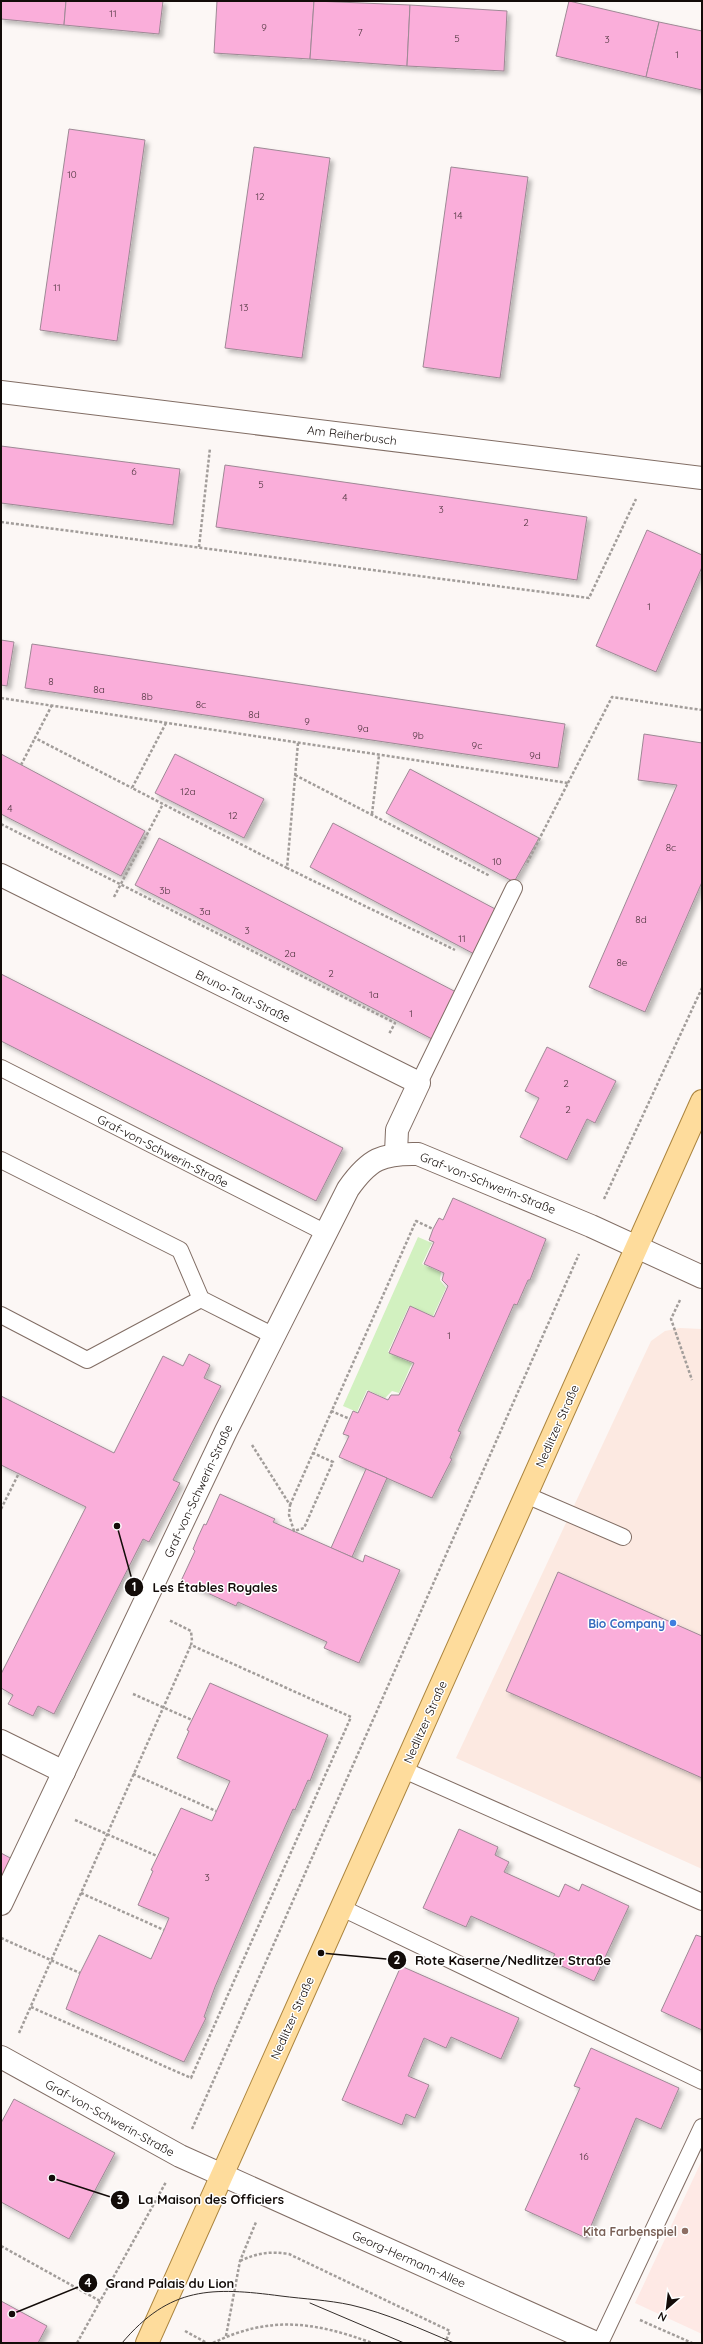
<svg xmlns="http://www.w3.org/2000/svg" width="703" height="2344" viewBox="0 0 703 2344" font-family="Quicksand,sans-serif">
<defs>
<filter id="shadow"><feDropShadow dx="3.5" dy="3.5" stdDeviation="2" flood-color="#0004"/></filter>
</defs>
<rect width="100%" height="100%" fill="#fcf7f5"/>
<path fill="#fce9e1" d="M680 1328 702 1329V1869L456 1758 651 1341 665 1331Z"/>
<path fill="#fee9e5" d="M702 2160V2334L635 2303Z"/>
<path fill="#d2f1c0" d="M418 1237 432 1243 422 1264 441 1272 440 1280 446 1288 433 1316 409 1306 388 1352 412 1363 399 1393 392 1391 385 1398 367 1390 357 1412 343 1406Z"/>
<g fill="#faaeda" stroke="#9e8995" filter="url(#shadow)">
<path d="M1 1H66L64 25 1 19Z"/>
<path d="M66 1H163L159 34 64 25Z"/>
<path d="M217 1H314L310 59 214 53Z"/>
<path d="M314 1 410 5 407 66 310 59Z"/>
<path d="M569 1 659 22 646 77 556 56Z"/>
<path d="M410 5 507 11 504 71 407 66Z"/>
<path d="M659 22 702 31V90L646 77Z"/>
<path d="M69 129 145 140 117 341 40 330Z"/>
<path d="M254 147 330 158 302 358 225 348Z"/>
<path d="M451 167 528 177 500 378 423 367Z"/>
<path d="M1 446 180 469 173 525 1 503Z"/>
<path d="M225 465 587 517 577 580 216 527Z"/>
<path d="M647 530 702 555V567L656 672 596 646Z"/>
<path d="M1 640 14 642 7 686 1 685Z"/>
<path d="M32 644 565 724 558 768 25 688Z"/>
<path d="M644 734 702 743V882L645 1012 589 987 677 785 638 780Z"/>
<path d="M1 754 145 831 121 876 1 814Z"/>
<path d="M175 754 264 799 244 838 155 793Z"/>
<path d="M410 769 539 838 514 882 386 813Z"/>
<path d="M333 823 499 911 476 955 310 867Z"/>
<path d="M159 838 456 992 432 1039 135 885Z"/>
<path d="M1 974 343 1148 316 1201 1 1041Z"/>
<path d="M547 1047 616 1081 595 1123 587 1119 567 1160 520 1137 539 1098 525 1091Z"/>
<path d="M453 1198 546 1239 530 1280H528L517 1305 514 1304 458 1431 461 1432 450 1458 452 1459 432 1498 339 1457 349 1436 343 1434 353 1411 358 1413 368 1391 388 1400 391 1395H399L414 1363 389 1353 410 1306 434 1317 448 1286 442 1280 444 1273 424 1264 434 1242 429 1240 433 1229 439 1218 443 1220Z"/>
<path d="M189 1354 210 1365 204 1378 221 1386 173 1480 180 1483 149 1542 143 1539 54 1714 38 1706 33 1716 8 1704 13 1695 1 1688V1674L86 1507 1 1465V1396L114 1453 163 1356 183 1366Z"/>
<path d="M366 1469 387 1478 352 1557 331 1548Z"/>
<path d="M220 1494 275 1519 273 1522 352 1557 363 1562 365 1555 400 1570 359 1663 324 1648 327 1642 238 1602 236 1606 181 1581 195 1551 193 1549 198 1537 204 1524 206 1525Z"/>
<path d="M558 1572 702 1636V1778L506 1691Z"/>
<path d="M210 1683 328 1735 310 1781 308 1780 295 1810 293 1809 260 1883 215 1987 204 2017 206 2018 184 2062 66 2009 80 1973 99 1935 151 1959 164 1930 169 1918 138 1905 153 1871 151 1870 181 1808 212 1821 230 1781 177 1758 189 1731 187 1730Z"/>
<path d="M459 1829 498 1847 495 1855 509 1862 504 1872 559 1897 565 1884 579 1891 582 1884 629 1906 594 1981 551 1961 555 1954 471 1916 466 1927 423 1908Z"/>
<path d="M1 1853 12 1859 1 1881Z"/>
<path d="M696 1935 702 1937V2030L661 2011Z"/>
<path d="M401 1966 519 2018 501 2059 451 2037 446 2048 424 2038 408 2076 429 2085 415 2118 406 2114 402 2125 342 2100Z"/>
<path d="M591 2048 679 2088 661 2129 636 2118 586 2238 525 2210 580 2088 574 2086Z"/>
<path d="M14 2099 115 2153 69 2239 1 2202V2123Z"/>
<path d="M1 2301 47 2326 38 2343H1Z"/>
</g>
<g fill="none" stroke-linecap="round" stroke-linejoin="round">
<defs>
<g id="service">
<path d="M1 1068 326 1233"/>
<path d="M419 1083 514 888"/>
<path d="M1 1160 180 1250 201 1299 274 1336"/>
<path d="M1 1315 87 1360 201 1299"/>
<path d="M526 1495 623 1537"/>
<path d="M404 1770 702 1902"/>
<path d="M342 1908 702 2081"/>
<path d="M600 2343 702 2127"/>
</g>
<g id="minor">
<path d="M1 392 702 478"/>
<path d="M1 875 419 1083 397 1130 396 1153"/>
<path d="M1 1741 64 1772"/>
<path d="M1 1904 226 1431 348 1189C369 1159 382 1153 418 1154L591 1226 702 1277"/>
<path d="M1 2057 180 2156 596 2343"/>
</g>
<path id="primary" d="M147 2343 702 1101"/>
</defs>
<use href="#service" stroke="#816d64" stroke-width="18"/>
<use href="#minor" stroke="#816d64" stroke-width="24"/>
<use href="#primary" stroke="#ab843e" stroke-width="24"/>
<g stroke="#a29d9a" stroke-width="2.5" stroke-dasharray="3 2" stroke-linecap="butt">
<path d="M1 522 589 598 636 499"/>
<path d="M199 547 210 448"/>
<path d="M1 698 568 783 526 865"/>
<path d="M52 705 35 738 132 788"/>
<path d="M166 723 132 788 287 868"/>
<path d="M298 743 287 868 455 950"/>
<path d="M21 765 35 738"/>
<path d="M295 775 490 876"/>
<path d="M568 783 612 697 702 710"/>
<path d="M372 814 379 755"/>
<path d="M1 824 395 1023 389 1034"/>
<path d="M114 897 163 804"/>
<path d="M604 1199 702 988"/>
<path d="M680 1300 671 1319 692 1380"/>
<path d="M331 1411 350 1419"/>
<path d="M252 1445 290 1505 289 1515 294 1531 304 1528 333 1462 313 1453"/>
<path d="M290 1505 416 1221 433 1229"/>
<path d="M1 1509 19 1473"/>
<path d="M133 1694 192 1720"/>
<path d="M133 1774 216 1811"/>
<path d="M75 1820 157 1856"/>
<path d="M81 1893 164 1930"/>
<path d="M1 1938 80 1973"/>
<path d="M31 2007 191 2078 351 1717 191 1645 192 1641 191 1631 169 1620"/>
<path d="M19 2033 191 1645"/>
<path d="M192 2129 579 1254"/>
<path d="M1 2246 100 2301"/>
<path d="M240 2261C257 2253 270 2251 289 2254L450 2331 445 2343"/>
<path d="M640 2320 692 2343"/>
<path d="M185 2331 207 2343"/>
<path d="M226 2336 240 2261 256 2222"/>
<path d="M77 2343 166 2182"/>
<path d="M213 2343C270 2315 315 2322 372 2343"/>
</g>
<use href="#service" stroke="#fff" stroke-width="16"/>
<use href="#minor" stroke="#fff" stroke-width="22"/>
<use href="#primary" stroke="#fedc9c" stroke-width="22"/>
<g stroke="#332d2a" stroke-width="1">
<path d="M310 2303 404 2343"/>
<path d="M122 2343C170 2286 212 2287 281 2296 304 2299 328 2300 351 2305 386 2313 421 2329 454 2343"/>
</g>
</g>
<circle fill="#3f7fe0" stroke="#fff" stroke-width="1.5" cx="673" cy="1623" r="4"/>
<circle fill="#8d6e63" stroke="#fff" stroke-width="1.5" cx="685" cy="2231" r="4"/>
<g text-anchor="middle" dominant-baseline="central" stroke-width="3" stroke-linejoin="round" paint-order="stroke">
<g font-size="10" fill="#4d343d">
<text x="113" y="13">11</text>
<text x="264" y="27">9</text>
<text x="360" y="32">7</text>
<text x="457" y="38">5</text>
<text x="607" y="39">3</text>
<text x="677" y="54">1</text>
<text x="72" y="174">10</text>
<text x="260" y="196">12</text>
<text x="458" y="215">14</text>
<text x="57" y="287">11</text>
<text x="244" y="307">13</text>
<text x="134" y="471">6</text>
<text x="261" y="484">5</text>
<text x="345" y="497">4</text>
<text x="441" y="509">3</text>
<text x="526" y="522">2</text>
<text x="649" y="606">1</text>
<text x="51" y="681">8</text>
<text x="99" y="689">8a</text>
<text x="147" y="696">8b</text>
<text x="201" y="704">8c</text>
<text x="254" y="714">8d</text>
<text x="307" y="721">9</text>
<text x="363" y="728">9a</text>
<text x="418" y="735">9b</text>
<text x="477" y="745">9c</text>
<text x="535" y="755">9d</text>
<text x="188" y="791">12a</text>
<text x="10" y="808">4</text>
<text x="233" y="815">12</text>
<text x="671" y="847">8c</text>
<text x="497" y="861">10</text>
<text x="165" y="890">3b</text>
<text x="205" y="911">3a</text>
<text x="641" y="919">8d</text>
<text x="247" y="930">3</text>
<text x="462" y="938">11</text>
<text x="290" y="953">2a</text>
<text x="622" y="962">8e</text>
<text x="331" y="973">2</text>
<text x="374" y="994">1a</text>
<text x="411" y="1013">1</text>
<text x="566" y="1083">2</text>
<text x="568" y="1109">2</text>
<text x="449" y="1335">1</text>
<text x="207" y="1877">3</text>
<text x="584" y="2156">16</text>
</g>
<g font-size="12" fill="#130c09" stroke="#fff">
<text transform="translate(352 435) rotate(7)">Am Reiherbusch</text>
<text transform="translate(243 996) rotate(26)">Bruno-Taut-Straße</text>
<text transform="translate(163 1151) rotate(27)">Graf-von-Schwerin-Straße</text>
<text transform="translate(488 1183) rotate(22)">Graf-von-Schwerin-Straße</text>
<text transform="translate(557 1426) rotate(-66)">Nedlitzer Straße</text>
<text transform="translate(198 1491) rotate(-65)">Graf-von-Schwerin-Straße</text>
<text transform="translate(425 1722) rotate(-66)">Nedlitzer Straße</text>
<text transform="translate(292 2018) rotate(-66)">Nedlitzer Straße</text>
<text transform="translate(110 2118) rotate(29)">Graf-von-Schwerin-Straße</text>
<text transform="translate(409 2259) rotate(24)">Georg-Hermann-Allee</text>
</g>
<g font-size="12" font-weight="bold" fill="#366cbe" stroke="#fff" text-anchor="end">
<text x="665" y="1623">Bio Company</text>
</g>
<g font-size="12" font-weight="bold" fill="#785e54" stroke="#fff" text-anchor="end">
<text x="677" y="2231">Kita Farbenspiel</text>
</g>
</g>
<path fill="none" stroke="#130c09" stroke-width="1.5" d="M117 1526L134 1587M321 1953L397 1960M52 2178L120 2200M12 2314L88 2283"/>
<g fill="#130c09" stroke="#fff" stroke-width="1.5">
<circle cx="117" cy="1526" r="4"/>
<circle cx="321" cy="1953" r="4"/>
<circle cx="52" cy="2178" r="4"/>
<circle cx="12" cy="2314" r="4"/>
<circle cx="134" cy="1587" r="10"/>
<circle cx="397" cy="1960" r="10"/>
<circle cx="120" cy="2200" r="10"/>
<circle cx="88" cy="2283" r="10"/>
</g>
<g font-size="12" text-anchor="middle" font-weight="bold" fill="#fff">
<text x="134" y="1591">1</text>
<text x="397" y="1964">2</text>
<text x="120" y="2204">3</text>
<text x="88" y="2287">4</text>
</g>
<g font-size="13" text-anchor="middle" font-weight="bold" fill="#130c09" stroke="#fff" stroke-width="3" stroke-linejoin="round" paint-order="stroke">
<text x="215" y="1592">Les Étables Royales</text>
<text x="513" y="1965">Rote Kaserne/Nedlitzer Straße</text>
<text x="211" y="2204">La Maison des Officiers</text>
<text x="170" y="2288">Grand Palais du Lion</text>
</g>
<rect width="703" height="2344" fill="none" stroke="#130c09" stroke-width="4"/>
<g transform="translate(667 2308) rotate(208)" stroke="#ffffff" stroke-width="3" paint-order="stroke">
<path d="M0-3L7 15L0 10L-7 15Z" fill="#130c09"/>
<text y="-6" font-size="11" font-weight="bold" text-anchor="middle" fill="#130c09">N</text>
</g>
</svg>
